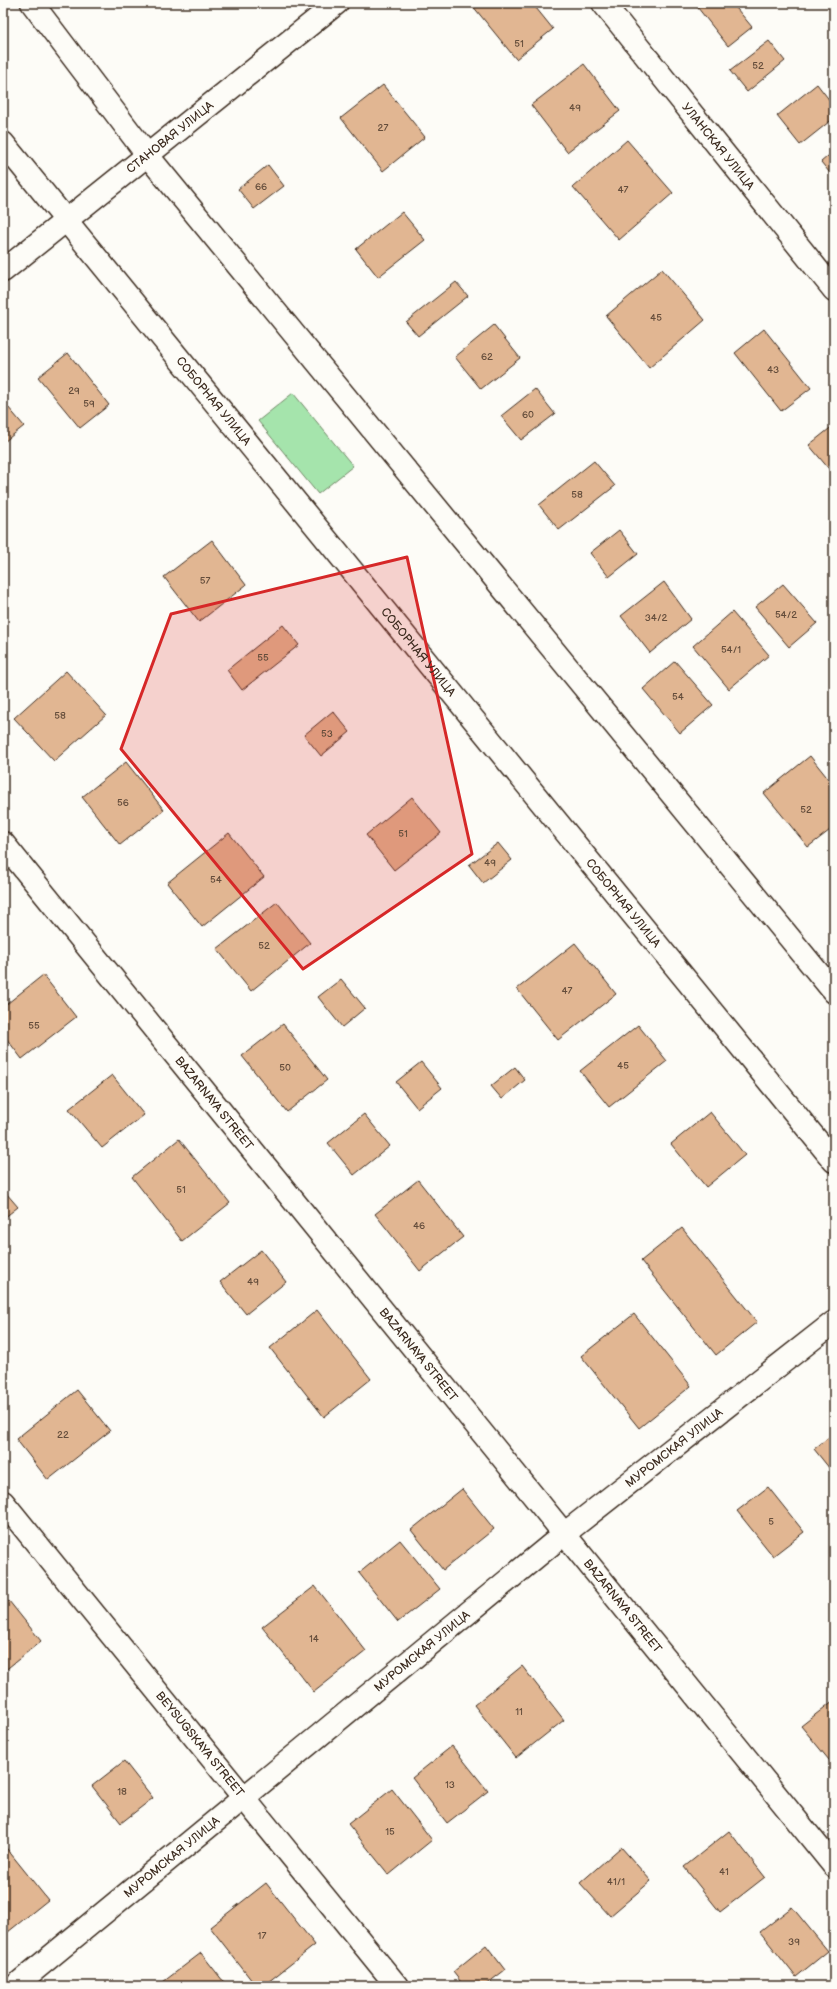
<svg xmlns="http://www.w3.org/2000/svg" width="837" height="1989" viewBox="0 0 837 1989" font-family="'Balsamiq Sans',sans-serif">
<rect width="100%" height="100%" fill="#fdfcf7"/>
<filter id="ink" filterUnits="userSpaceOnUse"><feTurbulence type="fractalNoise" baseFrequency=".025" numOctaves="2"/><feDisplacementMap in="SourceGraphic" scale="8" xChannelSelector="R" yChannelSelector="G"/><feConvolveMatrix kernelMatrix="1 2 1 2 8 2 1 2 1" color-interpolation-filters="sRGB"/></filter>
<g filter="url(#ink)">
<path fill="#a5e4ac" stroke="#708765" d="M293 393 353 466 318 494 258 421Z"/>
<g fill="#e1b692" stroke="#3b2a1e">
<path d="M475 3H532L553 29 516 59 472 5Z"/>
<path d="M694 3H732L752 27 728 46Z"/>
<path d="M769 41 785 61 747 92 730 71Z"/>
<path d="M584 64 620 111 567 152 531 105Z"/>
<path d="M817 84 834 106V118L800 145 777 116Z"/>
<path d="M383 85 425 137 383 171 341 118Z"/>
<path d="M627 140 673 193 619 240 573 187Z"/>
<path d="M834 151V178L821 162Z"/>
<path d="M268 165 284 186 254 209 238 189Z"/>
<path d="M402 212 425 240 378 277 356 249Z"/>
<path d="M662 269 705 320 649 368 606 316Z"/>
<path d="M456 282 468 296 418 336 406 322Z"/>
<path d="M494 325 520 358 481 389 455 357Z"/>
<path d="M764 329 811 388 781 411 735 353Z"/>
<path d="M68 353 109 405 80 428 38 377Z"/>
<path d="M535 389 555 414 521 440 501 416Z"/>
<path d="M3 401 24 426 4 442 3 440Z"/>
<path d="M834 425V475L809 445Z"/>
<path d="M594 461 615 486 559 530 539 505Z"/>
<path d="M619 530 638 554 609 577 590 553Z"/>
<path d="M212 540 246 585 199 622 164 577Z"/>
<path d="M664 582 691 619 650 653 621 616Z"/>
<path d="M783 584 817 623 789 647 755 607Z"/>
<path d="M732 612 769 655 729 689 693 646Z"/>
<path d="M283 625 299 645 242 690 227 670Z"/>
<path d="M675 661 713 705 680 733 643 689Z"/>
<path d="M66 671 106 715 54 761 14 718Z"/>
<path d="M333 711 350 732 321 756 304 735Z"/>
<path d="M810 756 834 786V827L808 847 764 793Z"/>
<path d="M126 762 164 810 120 845 82 797Z"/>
<path d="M412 797 441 833 394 870 366 835Z"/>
<path d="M229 833 264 877 202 927 167 883Z"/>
<path d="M498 843 512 860 483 883 469 865Z"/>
<path d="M277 902 310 943 251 991 217 949Z"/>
<path d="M575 943 616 994 558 1040 517 989Z"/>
<path d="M43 975 76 1017 22 1059 3 1034V1007Z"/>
<path d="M341 979 365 1008 342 1027 318 997Z"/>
<path d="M283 1024 327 1080 287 1112 242 1056Z"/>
<path d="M638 1025 667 1061 609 1107 580 1071Z"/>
<path d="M421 1062 442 1088 417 1108 396 1082Z"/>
<path d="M515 1067 525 1080 502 1099 491 1086Z"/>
<path d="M112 1075 144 1115 102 1148 69 1109Z"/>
<path d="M710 1112 745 1155 706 1187 671 1144Z"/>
<path d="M364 1114 390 1146 354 1175 328 1143Z"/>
<path d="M179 1139 230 1203 182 1241 132 1177Z"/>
<path d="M418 1180 463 1237 420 1271 375 1214Z"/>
<path d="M6 1193 18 1207 4 1218 3 1196Z"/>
<path d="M682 1228 757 1322 716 1355 641 1261Z"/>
<path d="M261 1250 286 1282 246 1314 220 1282Z"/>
<path d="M317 1310 371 1379 324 1417 270 1348Z"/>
<path d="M634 1314 691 1386 639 1428 581 1356Z"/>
<path d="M77 1390 110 1431 48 1480 16 1439Z"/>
<path d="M834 1433V1474L814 1449Z"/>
<path d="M768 1487 804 1532 773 1556 737 1511Z"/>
<path d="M462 1489 494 1529 443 1570 411 1530Z"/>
<path d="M400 1540 440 1589 398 1622 359 1573Z"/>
<path d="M315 1586 366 1651 314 1692 262 1627Z"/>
<path d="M9 1601 41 1641 3 1672V1605Z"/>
<path d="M522 1666 564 1720 516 1758 474 1705Z"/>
<path d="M834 1700V1766L801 1726Z"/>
<path d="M452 1746 488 1791 447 1823 412 1778Z"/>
<path d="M124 1761 153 1798 121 1823 92 1786Z"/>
<path d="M392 1789 432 1840 389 1875 348 1824Z"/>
<path d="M729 1831 765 1877 720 1912 684 1867Z"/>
<path d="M3 1844 48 1900 3 1936Z"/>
<path d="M621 1847 651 1881 610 1916 580 1883Z"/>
<path d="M266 1883 315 1945 263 1986H256L210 1927Z"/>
<path d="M792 1907 828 1951 796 1977 760 1932Z"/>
<path d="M486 1945 505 1970 484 1986H464L453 1972Z"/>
<path d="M201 1953 227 1986H166L163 1982Z"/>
</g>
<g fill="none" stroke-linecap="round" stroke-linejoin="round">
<defs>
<g id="minor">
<path d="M32 3 148 156 834 992"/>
<path id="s1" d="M603 3 834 290"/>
<path id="s2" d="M3 143 834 1161"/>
<path id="s3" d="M3 271 337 3"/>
<path id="s4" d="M3 843 834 1866"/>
<path id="s5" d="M3 1502 397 1986"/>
<path id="s6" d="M15 1986 564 1534 834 1322"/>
</g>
</defs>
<use href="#minor" stroke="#3b2a1e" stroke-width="25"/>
<use href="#minor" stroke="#fdfcf7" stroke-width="22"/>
</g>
</g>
<path fill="#d62828" fill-opacity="0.2" stroke="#d62828" stroke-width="3" stroke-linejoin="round" d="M407 557 472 854 303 969 121 749 171 614Z"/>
<g text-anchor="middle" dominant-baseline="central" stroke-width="4" stroke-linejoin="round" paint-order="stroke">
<g font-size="10" fill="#644d3b">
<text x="519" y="44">51</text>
<text x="758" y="66">52</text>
<text x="575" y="108">49</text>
<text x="383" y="128">27</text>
<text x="261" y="187">66</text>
<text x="623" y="190">47</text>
<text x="656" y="318">45</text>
<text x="487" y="357">62</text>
<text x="773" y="370">43</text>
<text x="74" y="391">29</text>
<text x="89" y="404">59</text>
<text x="528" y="415">60</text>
<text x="577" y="495">58</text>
<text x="205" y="581">57</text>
<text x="786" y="615">54/2</text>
<text x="656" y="618">34/2</text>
<text x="731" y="650">54/1</text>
<text x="263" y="658">55</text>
<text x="678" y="697">54</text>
<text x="60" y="716">58</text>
<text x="327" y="734">53</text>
<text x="123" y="803">56</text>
<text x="806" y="810">52</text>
<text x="403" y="834">51</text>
<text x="490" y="863">49</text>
<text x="216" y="880">54</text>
<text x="264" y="946">52</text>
<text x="567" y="991">47</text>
<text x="34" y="1026">55</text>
<text x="623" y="1066">45</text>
<text x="285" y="1068">50</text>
<text x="181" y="1190">51</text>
<text x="419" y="1226">46</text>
<text x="253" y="1282">49</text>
<text x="63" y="1435">22</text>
<text x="771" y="1522">5</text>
<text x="314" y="1639">14</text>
<text x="519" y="1712">11</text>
<text x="450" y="1785">13</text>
<text x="122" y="1792">18</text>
<text x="390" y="1832">15</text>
<text x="724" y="1872">41</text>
<text x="616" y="1882">41/1</text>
<text x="262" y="1936">17</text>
<text x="794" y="1942">39</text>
</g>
<g font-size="12" fill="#3b2a1e" stroke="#fdfcf7">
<text stroke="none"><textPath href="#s3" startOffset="214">СТАНОВАЯ УЛИЦА</textPath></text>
<text stroke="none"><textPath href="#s1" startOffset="184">УЛАНСКАЯ УЛИЦА</textPath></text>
<text stroke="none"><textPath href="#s2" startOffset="333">СОБОРНАЯ УЛИЦА</textPath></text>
<text stroke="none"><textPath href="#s2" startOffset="657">СОБОРНАЯ УЛИЦА</textPath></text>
<text stroke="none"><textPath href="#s2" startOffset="981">СОБОРНАЯ УЛИЦА</textPath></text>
<text stroke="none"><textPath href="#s4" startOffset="335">BAZARNAYA STREET</textPath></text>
<text stroke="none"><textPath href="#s4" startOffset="659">BAZARNAYA STREET</textPath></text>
<text stroke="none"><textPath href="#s6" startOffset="851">МУРОМСКАЯ УЛИЦА</textPath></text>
<text stroke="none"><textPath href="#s4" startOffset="983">BAZARNAYA STREET</textPath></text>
<text stroke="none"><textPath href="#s6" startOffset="527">МУРОМСКАЯ УЛИЦА</textPath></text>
<text stroke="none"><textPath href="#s5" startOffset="312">BEYSUGSKAYA STREET</textPath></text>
<text stroke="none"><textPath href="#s6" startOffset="203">МУРОМСКАЯ УЛИЦА</textPath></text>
</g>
</g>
<rect width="837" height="1989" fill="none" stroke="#fdfcf7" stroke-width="16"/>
<rect x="8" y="8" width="821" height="1973" fill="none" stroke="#3b2a1e" stroke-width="1.5" filter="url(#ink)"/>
</svg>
